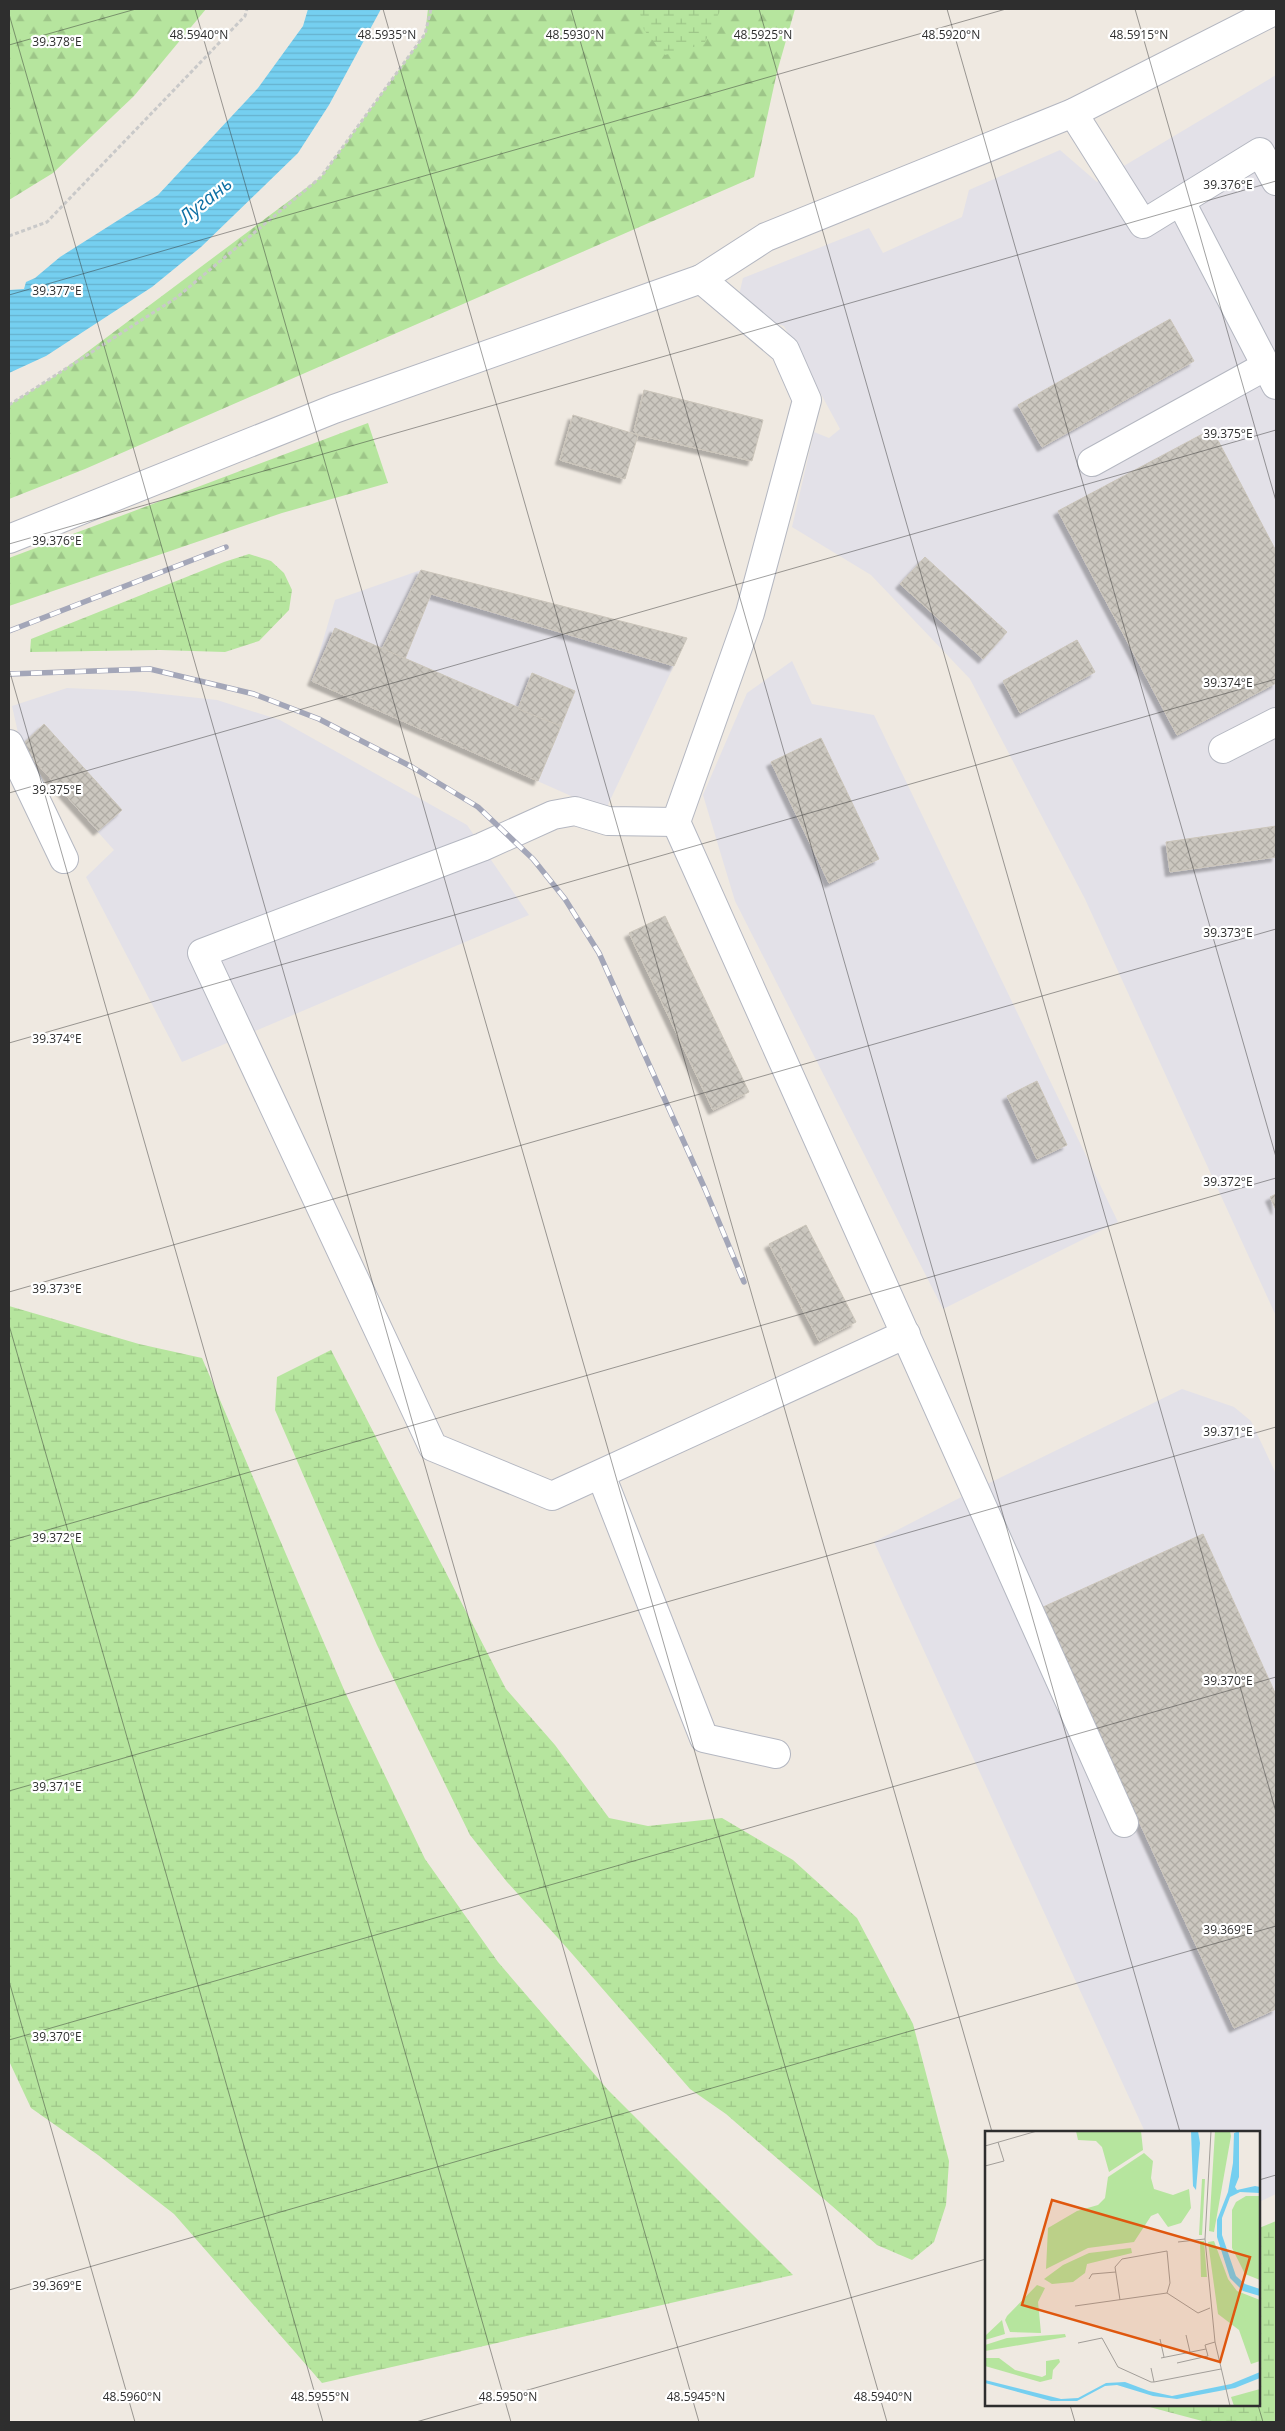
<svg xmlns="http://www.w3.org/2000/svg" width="1285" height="2431" viewBox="0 0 1285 2431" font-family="'Open Sans',sans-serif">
<defs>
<pattern id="forest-firs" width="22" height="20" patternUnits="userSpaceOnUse" patternTransform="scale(1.25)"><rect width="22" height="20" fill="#b6e59e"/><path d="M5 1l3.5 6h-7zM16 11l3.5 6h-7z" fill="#9dc588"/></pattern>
<pattern id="wetland-marsh" width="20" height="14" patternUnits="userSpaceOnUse" patternTransform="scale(1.25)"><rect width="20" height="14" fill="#b6e59e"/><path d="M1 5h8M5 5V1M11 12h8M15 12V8" fill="none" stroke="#9dc588"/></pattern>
<pattern id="water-rules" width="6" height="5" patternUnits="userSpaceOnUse" patternTransform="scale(1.25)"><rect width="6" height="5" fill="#75cff0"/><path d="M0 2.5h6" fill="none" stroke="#66b2ce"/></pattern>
<pattern id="building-cross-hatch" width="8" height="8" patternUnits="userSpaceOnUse" patternTransform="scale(1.25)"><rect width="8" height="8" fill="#cbc7bf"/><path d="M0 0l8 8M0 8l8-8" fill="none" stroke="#afaba4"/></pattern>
<filter id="shadow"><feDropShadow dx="-4.5" dy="4.5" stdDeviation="1" flood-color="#0004"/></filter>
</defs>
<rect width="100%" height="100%" fill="#efe9e1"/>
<g fill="#e3e1e8">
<path d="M1276 75V1316L1085 899 970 679 871 575 792 527 814 432 829 438 840 429 784 326 765 320 739 295 743 278 869 228 883 253 962 217 969 190 1060 150 1097 182Z"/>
<path d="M421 570 687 638 605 811 311 681 335 600Z"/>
<path d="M792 661 812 704 874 715 1118 1222 943 1309 735 901 703 795 747 693Z"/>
<path d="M67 688 134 691 217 700 280 720 467 825 529 915 182 1062 86 877 114 850 21 746 12 706Z"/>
<path d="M1182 1389 1234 1407 1251 1421 1276 1474V2194L1259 2202V2132H1145L874 1542 975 1490Z"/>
</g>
<g fill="url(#forest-firs)">
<path d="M9 9H206L134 96 53 173 9 200Z"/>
<path d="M428 9H795L777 72 754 177 85 469 9 499V405L55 376 321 177 425 34Z"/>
<path d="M368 423 388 483 282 513 9 606V558Z"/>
</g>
<g fill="url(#wetland-marsh)">
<path d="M639 9H721L704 44 665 55 644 30Z"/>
<path d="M249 554 271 561 284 573 292 590 289 610 259 641 225 652 160 650 30 652 31 639 224 562Z"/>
<path d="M9 1306 139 1344 202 1358 345 1692 425 1859 498 1962 608 2090 793 2275 322 2383 174 2214 98 2155 31 2108 9 2061Z"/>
<path d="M331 1350 506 1689 555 1745 609 1818 648 1826 722 1818 793 1860 857 1918 913 2024 949 2161 946 2205 934 2242 912 2260 877 2245 726 2114 690 2089 567 1948 507 1882 470 1835 377 1645 275 1410 277 1377Z"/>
<path d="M1276 2221V2422H1206L1142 2405H1259V2228Z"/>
</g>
<path fill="url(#water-rules)" d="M308 9H381L329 105 298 153 201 247 152 287 46 356 9 373V290L24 289 26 282 35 278 60 257 158 195 258 88 303 26Z"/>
<g fill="url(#building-cross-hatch)" stroke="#cbc5ba" filter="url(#shadow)">
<path d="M1170 319 1194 361 1042 447 1018 405Z"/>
<path d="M644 390 763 420 752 461 638 435 634 431Z"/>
<path d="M573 415 638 435 625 479 560 460Z"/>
<path d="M1212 429 1276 551V683L1177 735 1058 511Z"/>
<path d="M925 557 1007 632 983 659 900 584Z"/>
<path d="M421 570 687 638 674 666 431 594 405 659 382 649Z"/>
<path d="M335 628 561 726 538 781 312 681Z"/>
<path d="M1077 640 1095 672 1020 713 1003 681Z"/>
<path d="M532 673 575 691 561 726 518 709Z"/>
<path d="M44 724 122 810 98 831 21 746Z"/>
<path d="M821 738 879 859 829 883 771 762Z"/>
<path d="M1276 826V857L1170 872 1166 842Z"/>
<path d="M665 916 749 1092 713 1110 629 933Z"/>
<path d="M1037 1081 1067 1145 1037 1159 1007 1096Z"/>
<path d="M1276 1194V1210L1270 1197Z"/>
<path d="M806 1225 856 1322 819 1341 769 1244Z"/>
<path d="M1203 1534 1276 1695V2009L1234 2028 1041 1608Z"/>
</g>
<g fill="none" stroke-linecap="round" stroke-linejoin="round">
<defs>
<g id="minor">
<path d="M1073 113 1143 224 1260 152 1276 181"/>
<path d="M1181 202 1276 385"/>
<path d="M701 279 785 350 807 400 750 613 676 822 1124 1823"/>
<path d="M1092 462 1266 366"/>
<path d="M9 539 334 409 701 279 766 237 1073 113 1276 10"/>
<path d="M9 744 64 859"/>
<path d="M1223 749 1276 722"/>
<path d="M676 822 608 821 575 811 553 815 482 847 202 953 433 1447 552 1496 906 1334"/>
<path d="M601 1475 704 1738 776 1754"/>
</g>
</defs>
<use href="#minor" stroke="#b4b7c1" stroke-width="30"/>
<g stroke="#c9c9c9" stroke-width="3" stroke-dasharray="4 2.5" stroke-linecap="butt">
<path d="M9 236 47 222 245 16 247 9"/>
<path d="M9 405 176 298 321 177 425 34 431 9"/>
</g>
<use href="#minor" stroke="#fff" stroke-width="28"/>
<defs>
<g id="rail">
<path d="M9 631 226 547"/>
<path d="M9 674 150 669 254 694 319 719 412 767 478 807 533 859 565 899 599 953 705 1189 744 1282"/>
</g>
</defs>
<use href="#rail" stroke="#a3a6b8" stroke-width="5.5"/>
<use href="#rail" stroke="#fff" stroke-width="4" stroke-dasharray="11" stroke-linecap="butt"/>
</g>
<path fill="none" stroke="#2e2e2e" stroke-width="1" stroke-opacity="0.45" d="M195 9 887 2422M383 9 992 2132M571 9 1180 2132M759 9 1276 1812M947 9 1276 1157M1135 9 1276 501M9 14 699 2422M9 45 136 9M9 295 1006 9M9 544 1276 181M9 669 511 2422M9 793 1276 430M9 1043 1276 679M9 1292 1276 929M9 1325 323 2422M9 1541 1276 1178M9 1791 1276 1427M9 1981 135 2422M9 2040 1276 1677M1259 2180 1276 2175M9 2290 1276 1926M1070 2405 1075 2422M1258 2405 1263 2422M416 2422 986 2259"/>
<g text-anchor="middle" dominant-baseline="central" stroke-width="4.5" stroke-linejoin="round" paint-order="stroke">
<g font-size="19" font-style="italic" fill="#0d6fa3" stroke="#fff">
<text transform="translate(205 200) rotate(-39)">Лугань</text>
</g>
</g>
<g transform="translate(985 2131)">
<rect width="275" height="275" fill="#efe9e1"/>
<path d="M230 0H245L246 5 229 101 224 100ZM261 65H275V149L260 143 247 117V79L251 71ZM215 110H219L222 146H216ZM229 110 243 148 252 160 275 169V230L266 233 254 199 233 183 223 111ZM275 258V275H249L246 266Z" fill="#b6e59e"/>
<path d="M91 0H156L158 19 124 41 117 16 111 10 93 9ZM159 22 168 30 166 47 169 58 188 64 204 58 206 77 196 92 183 96 173 82 166 85 149 111 103 117 61 138 63 97 92 80 113 74 120 67 123 46ZM217 48H220L217 104H214ZM146 117 147 122 102 133 100 142 88 151 67 153 59 148 78 134 104 122ZM52 154 60 157 53 171 56 202 25 201 20 189 22 185ZM247 178 255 180 260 187 262 204 245 182ZM17 189 20 203 0 209V205ZM80 203 81 206 0 220V214L22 207ZM0 227H14L30 239 57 246 61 244V230L74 228 75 231 68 239 67 248 55 251 0 235Z" fill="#b6e59e"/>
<path d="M206 0H213L215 12 211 59 208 55ZM254 0V46L250 56 252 59 270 55 275 56V62L255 61 245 66 237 87V104L251 145 260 153 275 158V165L258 160 245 147 232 106V89L243 61 248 32 249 2ZM275 241V247L250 257 192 268 168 265 132 254 120 255 92 270H66L0 252V249L76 268 93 267 121 252 140 251 164 260 187 265 246 253Z" fill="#75cff0"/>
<path fill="none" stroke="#a29e99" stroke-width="1" d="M226 0 220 108 230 211 245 275M0 15 52 0M0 35 19 30 13 11M193 111 220 108M104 148 107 143 131 141M135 169 130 136 137 128 182 120 185 152 182 162M90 175 182 162 213 182 225 177M201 204 205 221M175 208 179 226M93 212 117 207 133 236 166 251H169L166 237M176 227 221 218M192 232 223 225 220 214 230 211M169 251 236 238"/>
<path fill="#df570e" fill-opacity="0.15" stroke="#df570e" stroke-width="2.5" d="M67 69 265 126 235 231 37 174Z"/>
<rect width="275" height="275" fill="none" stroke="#2e2e2e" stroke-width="2.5"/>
</g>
<g font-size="12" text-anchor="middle" fill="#2e2e2e" stroke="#fff" stroke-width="4.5" stroke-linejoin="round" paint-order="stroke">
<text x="199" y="39">48.5940°N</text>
<text x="387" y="39">48.5935°N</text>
<text x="575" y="39">48.5930°N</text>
<text x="763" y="39">48.5925°N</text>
<text x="951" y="39">48.5920°N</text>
<text x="1139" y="39">48.5915°N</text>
<text x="57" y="46">39.378°E</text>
<text x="1228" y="189">39.376°E</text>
<text x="57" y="295">39.377°E</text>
<text x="1228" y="438">39.375°E</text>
<text x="57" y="545">39.376°E</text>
<text x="1228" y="687">39.374°E</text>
<text x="57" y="794">39.375°E</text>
<text x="1228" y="937">39.373°E</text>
<text x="57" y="1043">39.374°E</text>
<text x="1228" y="1186">39.372°E</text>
<text x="57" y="1293">39.373°E</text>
<text x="1228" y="1436">39.371°E</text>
<text x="57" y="1542">39.372°E</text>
<text x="1228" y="1685">39.370°E</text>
<text x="57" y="1791">39.371°E</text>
<text x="1228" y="1934">39.369°E</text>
<text x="57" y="2041">39.370°E</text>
<text x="57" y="2290">39.369°E</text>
<text x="132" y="2401">48.5960°N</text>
<text x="320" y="2401">48.5955°N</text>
<text x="508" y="2401">48.5950°N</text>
<text x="696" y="2401">48.5945°N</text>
<text x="883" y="2401">48.5940°N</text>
</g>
<rect width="1285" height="2431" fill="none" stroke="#2e2e2e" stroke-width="20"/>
</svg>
